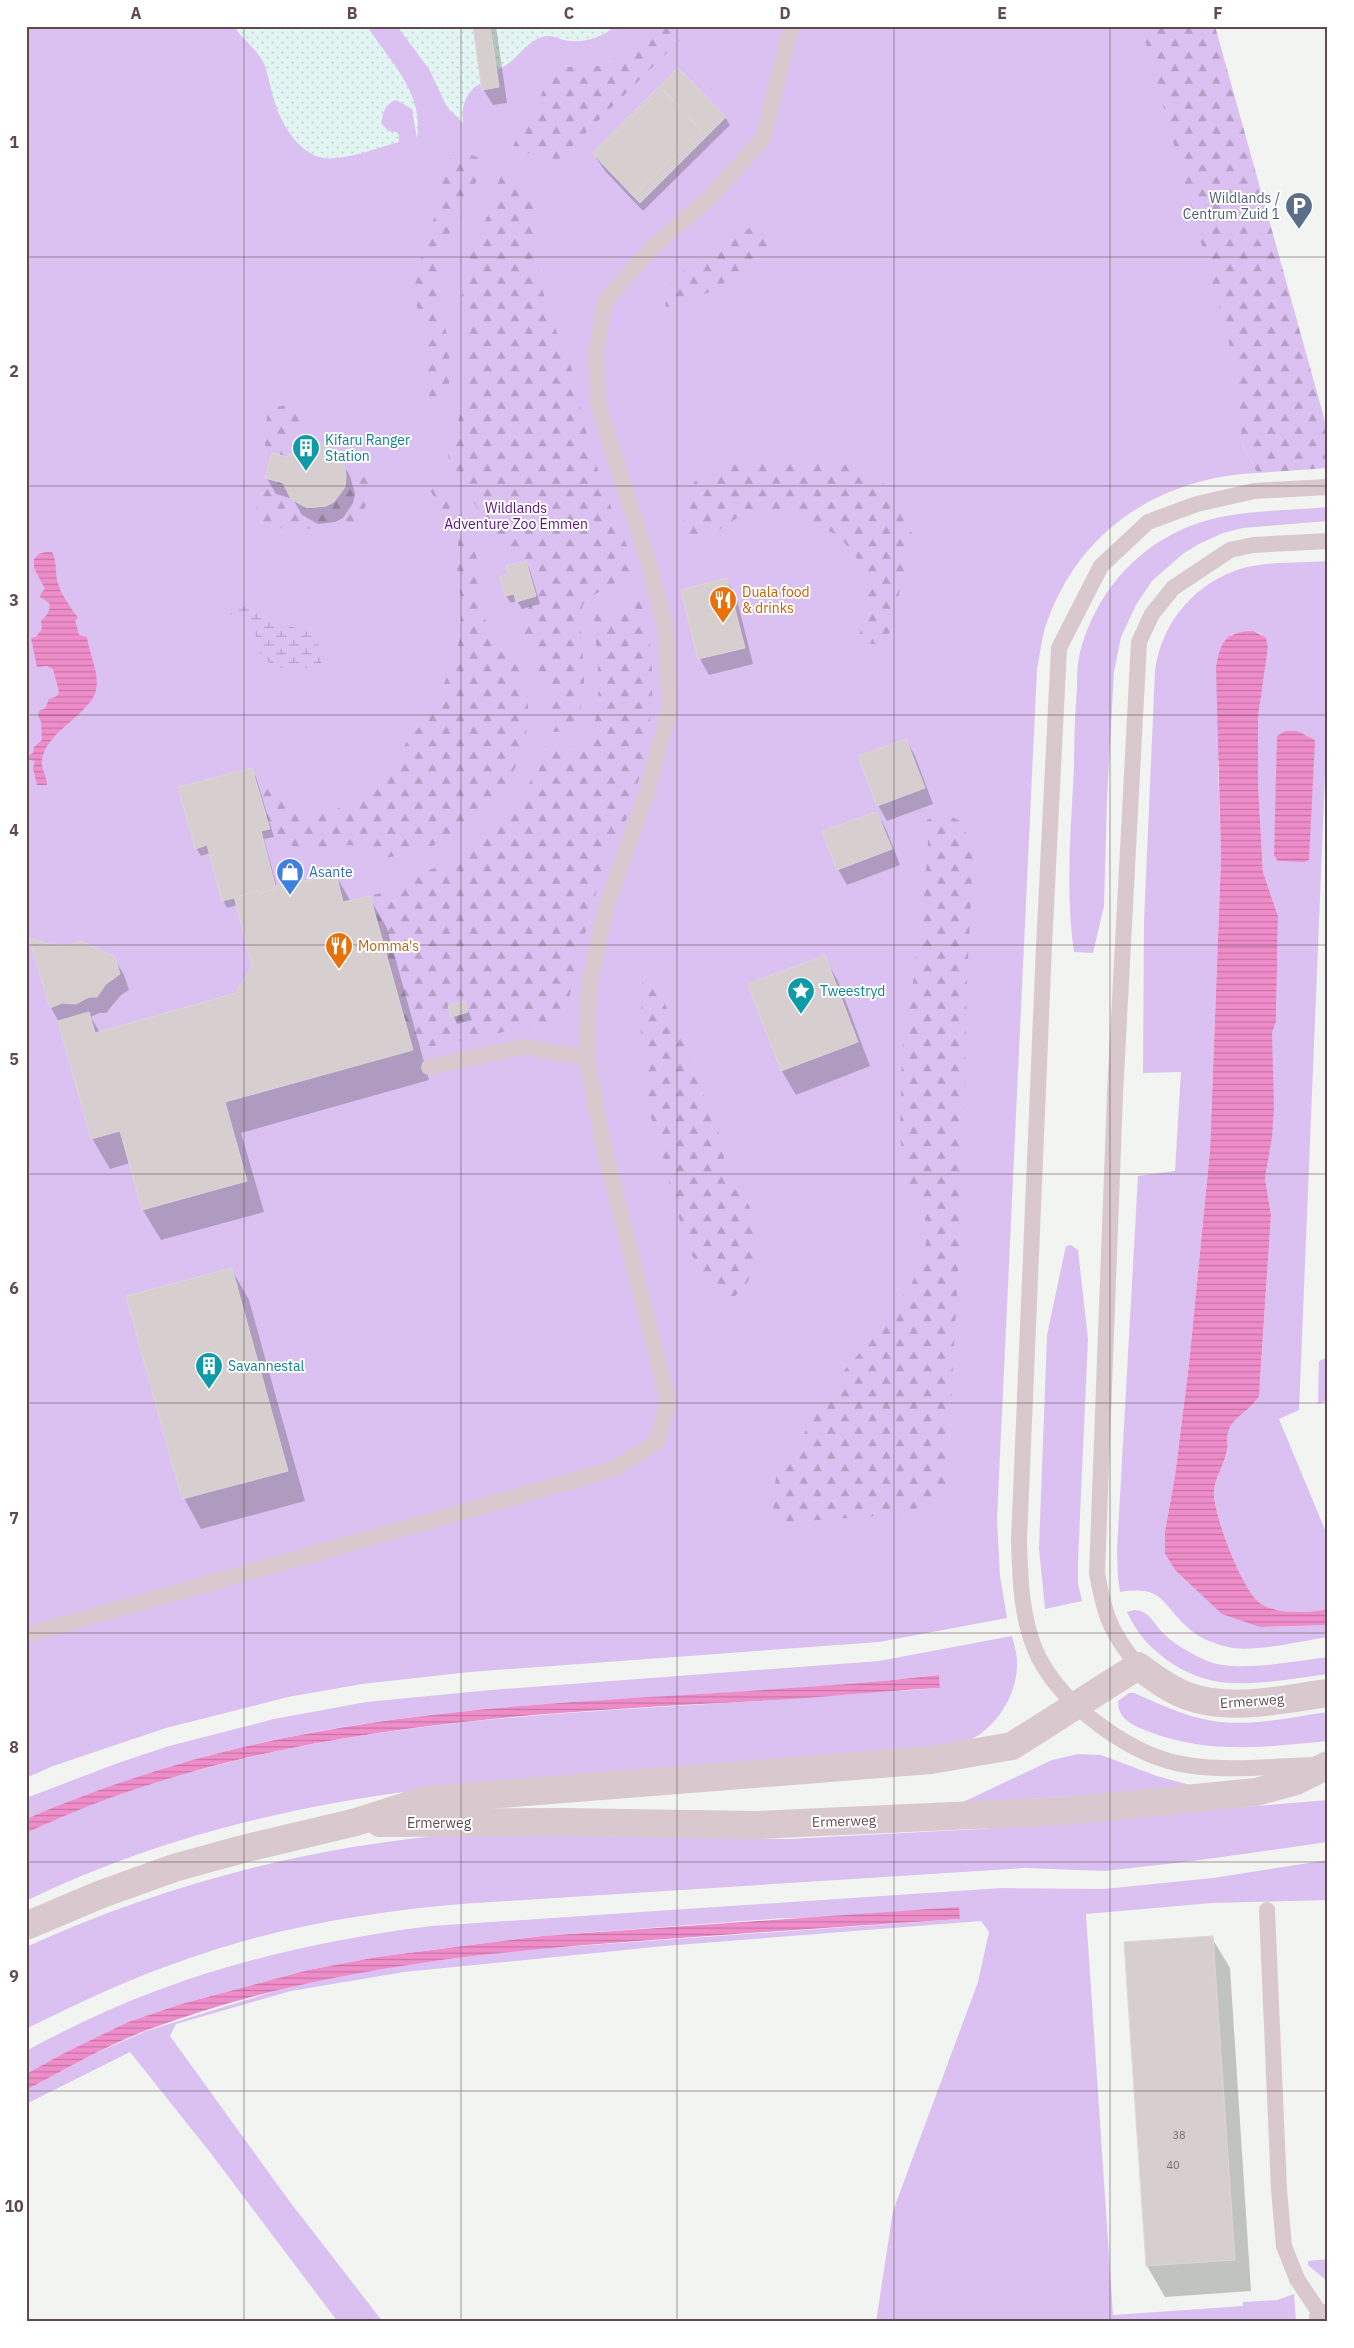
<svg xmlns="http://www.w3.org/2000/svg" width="1354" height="2348" viewBox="0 0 1354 2348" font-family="'IBM Plex Sans',sans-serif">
<defs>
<pattern id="forest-firs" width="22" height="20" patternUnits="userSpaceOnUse" patternTransform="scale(1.25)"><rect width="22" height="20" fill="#dbc1f1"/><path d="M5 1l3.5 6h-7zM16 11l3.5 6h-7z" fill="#b59fc6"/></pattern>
<pattern id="wetland-marsh" width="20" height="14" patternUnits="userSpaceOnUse" patternTransform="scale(1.25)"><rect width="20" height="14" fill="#dbc1f1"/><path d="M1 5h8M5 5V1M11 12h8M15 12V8" fill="none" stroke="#b59fc6"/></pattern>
<pattern id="sand-dots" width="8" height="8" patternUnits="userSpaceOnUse" patternTransform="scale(1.25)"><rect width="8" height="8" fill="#e3f5f2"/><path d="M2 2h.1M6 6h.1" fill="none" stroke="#c5d4d1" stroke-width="1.8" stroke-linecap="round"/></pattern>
<pattern id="water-rules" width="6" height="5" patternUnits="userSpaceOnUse" patternTransform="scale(1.25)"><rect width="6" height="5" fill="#ef8dca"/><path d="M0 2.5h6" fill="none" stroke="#c575a6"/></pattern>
</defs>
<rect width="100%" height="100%" fill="#f2f4f2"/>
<g fill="#dbc1f1" fill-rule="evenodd">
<path d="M26 26H1207L1253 193 1242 443 1257 473C1158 478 1077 531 1045 628 1041 642 1040 656 1037 669L997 1519 1000 1576 1007 1618 879 1642 470 1672 362 1684 288 1697 166 1728 53 1766 26 1778Z"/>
<path d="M1328 507V521L1243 528 1223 533 1199 544 1184 553 1152 581 1136 605 1121 637 1114 672 1107 798 1104 906 1093 953 1074 952C1065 891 1071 828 1074 767 1074 740 1075 714 1077 687 1077 677 1077 666 1079 657 1096 584 1152 529 1226 516 1259 510 1294 510 1328 507Z"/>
<path d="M1328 561V703L1299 1410 1279 1419 1328 1537V1609C1309 1613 1277 1615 1260 1603 1242 1590 1215 1518 1214 1495 1213 1480 1224 1466 1228 1451 1229 1445 1226 1438 1228 1432 1232 1418 1246 1411 1256 1402L1260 1384 1271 1215 1265 1178 1272 1138V1033L1276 1022 1278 916 1263 872 1258 784V717L1268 648 1261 634 1254 631 1231 634 1218 763 1221 858 1210 1150 1189 1364 1175 1476 1165 1531V1554L1175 1570 1198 1591 1260 1627 1328 1625V1637C1301 1641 1253 1653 1228 1647 1214 1644 1197 1637 1187 1627 1161 1603 1163 1585 1120 1592L1118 1578 1117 1550 1138 1176 1175 1171 1181 1072 1143 1073 1144 921 1155 671C1161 622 1196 582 1243 568 1269 561 1301 563 1328 561ZM1296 731 1314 740 1274 859 1278 736Z"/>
<path d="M1071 1245 1078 1250 1088 1339 1078 1561V1583L1082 1601 1045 1609 1039 1548 1047 1335 1065 1250 1066 1246Z"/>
<path d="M1328 1357V1400L1318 1404 1319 1361Z"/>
<path d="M1134 1610C1150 1610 1154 1625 1165 1635 1177 1646 1192 1654 1207 1661 1236 1673 1296 1661 1328 1657V1674C1295 1678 1262 1685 1229 1683 1186 1680 1144 1651 1127 1612Z"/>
<path d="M1012 1636C1014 1643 1016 1651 1017 1659 1019 1694 996 1730 964 1743 954 1746 944 1749 934 1752 824 1760 714 1768 604 1776 543 1780 480 1782 419 1790 284 1807 149 1841 26 1901V1833C234 1735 467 1718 693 1705 754 1701 815 1698 875 1692 897 1691 919 1690 940 1688L939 1675C721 1701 499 1694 284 1738 193 1756 112 1783 26 1819V1798L118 1763 169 1746 274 1719 366 1702 491 1690 879 1661Z"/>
<path d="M1129 1693H1134C1160 1704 1186 1717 1213 1721 1250 1727 1291 1717 1328 1712V1741C1264 1747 1209 1755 1147 1731 1132 1725 1118 1719 1118 1701Z"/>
<path d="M1078 1754 1101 1755 1157 1776 1190 1785 1185 1790 961 1803 1052 1760Z"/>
<path d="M1328 1800V1842L1193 1861 1105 1871 1024 1868 461 1904C369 1912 278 1927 190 1958 133 1977 80 2002 26 2029V1947C162 1885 310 1846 458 1834L789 1839 980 1829Z"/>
<path d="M1328 1860V1900L1212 1903 1086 1914 1113 2315 1243 2306V2302L1277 2300 1294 2294 1296 2322H876L893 2211 978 1982 989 1932 981 1921 665 1946 404 1972 291 1991 176 2024 170 2036 290 2202 383 2322H338L209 2151 130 2052 26 2104V2090L96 2053 146 2031 288 1987 372 1969 520 1950 960 1919 784 1918 542 1936 377 1957 308 1970 181 2004 128 2022 64 2053 26 2074V2051C157 1979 283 1945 431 1926L1002 1888 1104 1889 1213 1878Z"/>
<path d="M1328 2259V2282L1308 2265V2261Z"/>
</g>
<g fill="url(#forest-firs)">
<path d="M652 26H689L683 37 559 159C553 160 550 157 544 155 533 151 522 156 512 150L519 131 526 120 535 115 542 93 550 78 566 67 597 66 612 61Z"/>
<path d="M1141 26H1215L1328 432V468L1257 473 1242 443 1237 372Z"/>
<path d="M469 154 486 160 474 187 443 245 437 271 439 300 449 344V392L430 401 425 359 426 332 417 307 415 291 416 274 434 218 442 172 444 177 450 176 449 169 452 163 449 158Z"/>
<path d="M503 171 524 189 533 201 536 213 539 278 550 316 571 366 587 435 605 492 629 551 634 571C621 582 591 593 583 605 579 612 580 624 581 632 582 656 594 723 561 731 557 733 550 731 546 731L548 694 523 630 526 612 536 596 526 561 521 554 500 541 489 528 449 461 448 453 462 408 468 378 469 321 462 298 465 258 493 206 492 198Z"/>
<path d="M759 225 769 234 770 248 753 266 707 293 683 306 666 307 663 291C688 263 723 236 759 225Z"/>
<path d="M289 404 304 408 308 416 306 426 286 437 295 450 288 457 272 453 273 450 265 448C266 434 264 422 270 409Z"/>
<path d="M781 461H832L871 472 902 501 913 538 886 645 853 642 862 630 869 598 859 561 839 536 789 511 768 509 737 518 690 549C679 519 684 510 694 482L724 465Z"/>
<path d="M426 471C443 477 471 531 475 549 480 569 476 590 481 610 488 633 511 647 520 670 547 738 503 812 441 842 421 852 400 854 379 860 370 856 364 849 355 846 347 843 337 847 329 848 271 854 270 828 256 783L262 784 269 788 290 805 305 811 334 810 347 805 359 792 372 787 392 771 408 739 427 719 433 709 454 660 460 638 462 604 457 573 458 544 455 533 427 485 424 479Z"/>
<path d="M377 472C378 480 375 481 373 487 367 501 366 511 354 522 319 524 290 540 257 518 255 502 261 492 265 478L283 483C291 503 313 517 333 502 339 498 340 491 345 486 353 479 367 474 377 472Z"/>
<path d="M641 599C661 676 653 740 628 815 622 832 610 848 604 866 588 917 576 968 564 1020L413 1050 370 896 398 888 406 879 450 862 478 844 517 809 536 769 544 746C556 746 571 750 582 743 609 724 595 646 594 615L601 612 622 610Z"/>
<path d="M943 813 963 822 973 859 967 978 964 1153 947 1487 908 1514 788 1522 773 1512 776 1476 790 1450 802 1437 842 1373 873 1338 911 1285 924 1257 928 1226 910 1186 900 1139 902 1049 916 964 925 887 928 842 927 820Z"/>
<path d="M646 977 652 978 682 1038 721 1139 726 1170 743 1195 757 1220 755 1258 748 1282 735 1296H717L687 1247 647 1102 641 1031 642 980Z"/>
</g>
<path fill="url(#wetland-marsh)" d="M233 604C247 606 257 614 269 620 293 631 323 623 321 663 300 673 269 673 258 649 256 643 256 635 255 629L227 612V607Z"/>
<g fill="url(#sand-dots)">
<path d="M234 26H367C390 62 424 92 417 139L412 109 396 100C384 105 384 111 381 123L388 131 396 132 399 135V142C380 147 344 161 324 158 299 154 282 125 275 103 271 91 269 78 265 66 258 49 243 41 234 26Z"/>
<path d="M397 26H473L481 87 480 84C465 91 460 110 464 124L447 107 429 69Z"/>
<path d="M490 26H615C602 38 581 44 564 40 556 38 551 34 542 37 523 43 517 63 496 70Z"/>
</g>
<g fill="url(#water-rules)">
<path d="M45 552H52C57 562 55 570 57 580 60 594 70 606 78 618L75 620 79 635 87 637C89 654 100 674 96 690 91 713 52 728 43 755 39 767 47 775 47 785H37L33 768 35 761 26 759 27 756 33 753 34 747 42 740 41 722 38 715 40 710 45 709 49 699 57 696 59 692 53 669 47 666 37 667 31 638 36 637 42 629 41 621C47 615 51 611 49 603L40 597 41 593 45 589 34 568V559L39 554Z"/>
<path d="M1248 631H1254L1266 638 1268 648 1258 717V784L1263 872 1278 916 1276 1022 1272 1033 1274 1108 1272 1138 1265 1178 1271 1215 1259 1396C1252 1410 1232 1416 1228 1433 1226 1439 1229 1446 1227 1452 1224 1466 1213 1480 1214 1495 1215 1518 1242 1590 1260 1603 1277 1615 1309 1613 1328 1609V1625L1260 1627 1222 1614 1175 1570 1165 1554V1531L1175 1476 1189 1364 1210 1150 1221 858 1216 667C1221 643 1223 634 1248 631Z"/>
<path d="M1285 731H1297L1315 740 1309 860 1305 862 1278 861 1274 856 1277 736Z"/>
<path d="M939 1675 940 1688C880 1691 819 1698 758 1701 512 1714 254 1726 26 1833V1819C110 1783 195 1756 284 1738 500 1694 721 1700 939 1675Z"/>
<path d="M959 1907 960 1919C853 1926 745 1933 638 1941 471 1953 305 1971 147 2030 105 2046 66 2069 26 2090V2074L64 2053 128 2022 181 2004 308 1970 377 1957 542 1936Z"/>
</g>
<g fill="#0003">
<path d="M474 26H496L507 103 493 105 483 89Z"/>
<path d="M725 117 730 125 643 211 605 171 593 153Z"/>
<path d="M289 458 340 459 350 476 355 494 353 503 343 518 335 522 318 524 302 515 293 499 276 494 266 477Z"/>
<path d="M526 562 530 570 540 604 522 609 517 601 511 603 506 596 510 575Z"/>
<path d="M727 580 736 596 753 664 709 675 700 659 682 591Z"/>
<path d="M906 740 915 756 933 804 887 821 878 805Z"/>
<path d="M251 769 256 777 274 837 264 839 277 887 294 886 335 874 351 902 369 897 387 928 429 1080 241 1133 264 1212 161 1240 143 1210 130 1163 110 1169 92 1138 59 1022 51 1008 31 940 114 958 124 975 129 990 121 995 106 1013H99L91 1017 100 1033 237 994 254 966 238 905 227 908 223 900 210 853 201 856 196 848Z"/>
<path d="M877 813 886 829 900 865 847 885 838 869Z"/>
<path d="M824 957 838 981 870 1066 796 1095 782 1071 749 985Z"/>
<path d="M465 1003 472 1020 457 1024 450 1007Z"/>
<path d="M232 1270 249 1300 305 1501 201 1529 184 1498Z"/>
<path d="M1212 1938 1230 1968 1251 2291 1165 2297 1147 2266Z"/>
</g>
<g fill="#d7ced0" stroke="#ddd6d7">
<path d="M473 26H490L499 87 482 90Z"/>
<path d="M678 68 726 117 640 203 633 196 701 130 662 89 594 155 592 153Z"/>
<path d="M662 89 701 130 633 196 594 155Z"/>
<path d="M315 444 326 446 335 451 345 467 346 477 345 487 334 502 326 506 307 508 291 499 283 483 265 478 272 453 288 457 295 450Z"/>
<path d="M526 561 536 596 516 602 514 594 505 596 500 577 508 574 506 566Z"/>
<path d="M727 578 745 648 698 659 681 590Z"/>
<path d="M906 739 925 788 877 806 858 756Z"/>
<path d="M252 768 270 829 261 831 276 889 259 894 258 890 240 896V899L235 900 234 898 222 901 207 845 195 849 178 787Z"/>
<path d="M877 812 892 849 837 870 822 831Z"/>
<path d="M336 873 343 902 370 896 413 1050 225 1102 247 1181 142 1210 120 1131 91 1139 58 1021 89 1012 95 1033 236 993 252 966 235 900 240 899V896L258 890 259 894 276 889 275 886 293 881 294 884Z"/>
<path d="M29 938 49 944 70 945 81 941 115 957 120 974 106 984 97 997H89L76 1004 62 1003 50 1008Z"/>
<path d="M825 955 858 1042 781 1071 748 984Z"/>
<path d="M465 1001 468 1012 451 1017 448 1006Z"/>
<path d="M232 1268 288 1471 182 1499 126 1296Z"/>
<path d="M1213 1936 1235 2260 1146 2266 1124 1942Z"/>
</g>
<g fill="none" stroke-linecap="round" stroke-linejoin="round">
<g stroke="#d9c8ce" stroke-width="16">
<path d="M587 1058 589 987 606 907 646 795 670 708 666 631 650 567 598 405 596 353 605 301 653 247 708 199 763 139 791 26"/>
<path d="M26 1635 614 1469 657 1442 668 1401 603 1144 587 1058 523 1047 429 1067"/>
<path d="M1138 1666C1110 1631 1105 1617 1097 1573L1115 1094 1139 642 1152 614 1173 588 1230 550 1253 545 1328 541"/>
<path d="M1317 1765C1274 1766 1230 1772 1187 1765 1132 1757 1063 1706 1038 1656 1021 1621 1020 1578 1019 1540L1044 946 1059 648 1101 566 1148 522 1197 504 1254 491 1328 487"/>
<path d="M1267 1910 1279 2190 1284 2246 1297 2279 1323 2318"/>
</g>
<path stroke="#d9c8ce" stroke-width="28" d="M1323 2322V2318H1328"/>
<g stroke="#d9c8ce" stroke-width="28">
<path d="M380 1823 562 1822 757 1825 1064 1811 1256 1792 1296 1781 1328 1765"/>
<path d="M26 1926 99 1895 174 1868 239 1850 356 1822 425 1800 931 1760 1012 1746 1138 1666C1153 1677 1169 1689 1187 1696 1232 1712 1282 1699 1328 1693"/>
</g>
</g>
<path fill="none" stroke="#604951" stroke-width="1" stroke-opacity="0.55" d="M244 26V2322M461 26V2322M677 26V2322M894 26V2322M1110 26V2322M26 257H1328M26 486H1328M26 715H1328M26 945H1328M26 1174H1328M26 1403H1328M26 1633H1328M26 1862H1328M26 2091H1328"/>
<defs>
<symbol id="parking-pin" viewBox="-11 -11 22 30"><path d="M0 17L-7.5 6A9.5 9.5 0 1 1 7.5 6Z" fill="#5c6f8a" stroke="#fff"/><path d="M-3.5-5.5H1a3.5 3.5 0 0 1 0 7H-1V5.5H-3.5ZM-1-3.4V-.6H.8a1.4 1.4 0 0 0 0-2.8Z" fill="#fff"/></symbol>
<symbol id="building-pin" viewBox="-11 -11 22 30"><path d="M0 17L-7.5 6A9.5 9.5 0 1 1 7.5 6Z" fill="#0f9aa8" stroke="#fff"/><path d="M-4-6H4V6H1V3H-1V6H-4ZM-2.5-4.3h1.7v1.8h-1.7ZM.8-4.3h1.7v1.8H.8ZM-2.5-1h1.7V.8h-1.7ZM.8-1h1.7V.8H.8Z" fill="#fff"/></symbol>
<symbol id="restaurant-pin" viewBox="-11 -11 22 30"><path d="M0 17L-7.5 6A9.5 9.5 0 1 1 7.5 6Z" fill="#e8710a" stroke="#fff"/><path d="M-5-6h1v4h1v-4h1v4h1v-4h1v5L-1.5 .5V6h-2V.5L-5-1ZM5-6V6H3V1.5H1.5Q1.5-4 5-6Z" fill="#fff"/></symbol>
<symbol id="shop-pin" viewBox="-11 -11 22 30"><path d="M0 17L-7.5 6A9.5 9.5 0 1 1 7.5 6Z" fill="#3f7fe0" stroke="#fff"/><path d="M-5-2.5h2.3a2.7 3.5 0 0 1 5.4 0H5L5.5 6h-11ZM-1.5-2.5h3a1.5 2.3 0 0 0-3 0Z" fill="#fff"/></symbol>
<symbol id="sight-pin" viewBox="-11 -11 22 30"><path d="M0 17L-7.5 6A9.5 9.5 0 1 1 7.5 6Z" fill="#0f9aa8" stroke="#fff"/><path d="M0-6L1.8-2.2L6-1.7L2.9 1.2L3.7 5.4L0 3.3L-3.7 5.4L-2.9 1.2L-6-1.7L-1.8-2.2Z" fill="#fff"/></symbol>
</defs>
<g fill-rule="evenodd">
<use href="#parking-pin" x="1283" y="190" width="32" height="43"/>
<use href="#building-pin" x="290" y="432" width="32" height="43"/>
<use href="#restaurant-pin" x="707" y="584" width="32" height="43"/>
<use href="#shop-pin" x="274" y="856" width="32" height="43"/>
<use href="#restaurant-pin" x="323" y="930" width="32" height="43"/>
<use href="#sight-pin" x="785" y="975" width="32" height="43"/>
<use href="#building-pin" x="193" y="1350" width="32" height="43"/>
</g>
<g text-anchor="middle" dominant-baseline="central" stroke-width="4" stroke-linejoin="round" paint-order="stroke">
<g font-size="11" fill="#7e6a71">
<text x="1179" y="2135">38</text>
<text x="1173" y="2165">40</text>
</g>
<g font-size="14" fill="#4e5e75" stroke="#fff" text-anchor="end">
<text x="1280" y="198">Wildlands /<tspan x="1280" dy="16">Centrum Zuid 1</tspan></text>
</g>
<g font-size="14" fill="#0d838f" stroke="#fff" text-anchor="start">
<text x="325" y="440">Kifaru Ranger<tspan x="325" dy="16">Station</tspan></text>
<text x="820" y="991">Tweestryd</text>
<text x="228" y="1366">Savannestal</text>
</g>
<g font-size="14" fill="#601585" stroke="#fff">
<text x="516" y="508">Wildlands<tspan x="516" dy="16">Adventure Zoo Emmen</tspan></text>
</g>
<g font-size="14" fill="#c56008" stroke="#fff" text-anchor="start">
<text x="742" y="592">Duala food<tspan x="742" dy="16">&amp; drinks</tspan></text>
<text x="358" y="946">Momma's</text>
</g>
<g font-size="14" fill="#366cbe" stroke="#fff" text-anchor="start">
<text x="309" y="872">Asante</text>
</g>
<g font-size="14" fill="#604951" stroke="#fff">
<text transform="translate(1252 1701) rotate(-4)">Ermerweg</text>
<text transform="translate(844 1821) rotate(-2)">Ermerweg</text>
<text x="439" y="1823">Ermerweg</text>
</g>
</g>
<rect width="1354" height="2348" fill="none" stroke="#ffffff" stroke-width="55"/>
<rect x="28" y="28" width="1298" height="2292" fill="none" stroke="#604951" stroke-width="2"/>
<g font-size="16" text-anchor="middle" font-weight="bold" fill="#604951">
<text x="136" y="19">A</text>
<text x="352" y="19">B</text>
<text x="569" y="19">C</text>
<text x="785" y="19">D</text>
<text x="1002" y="19">E</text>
<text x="1218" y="19">F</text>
<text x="14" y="148">1</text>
<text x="14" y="377">2</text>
<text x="14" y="606">3</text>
<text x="14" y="836">4</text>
<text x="14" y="1065">5</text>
<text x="14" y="1294">6</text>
<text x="14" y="1524">7</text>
<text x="14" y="1753">8</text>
<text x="14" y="1982">9</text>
<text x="14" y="2212">10</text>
</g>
</svg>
